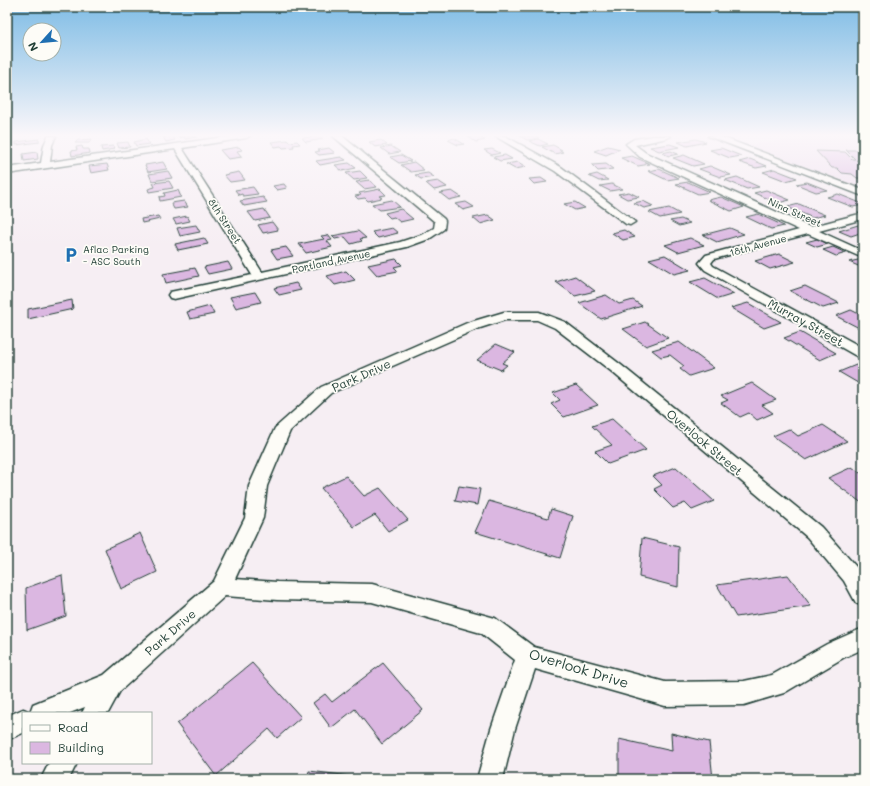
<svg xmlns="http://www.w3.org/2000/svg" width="870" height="786" viewBox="0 0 870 786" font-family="Mali,sans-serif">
<rect width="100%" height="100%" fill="#f6eef3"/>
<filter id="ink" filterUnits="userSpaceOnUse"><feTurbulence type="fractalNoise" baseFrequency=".025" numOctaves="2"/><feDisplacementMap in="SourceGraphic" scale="8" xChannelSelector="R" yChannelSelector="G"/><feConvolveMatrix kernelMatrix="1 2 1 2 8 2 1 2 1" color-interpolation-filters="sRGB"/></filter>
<g filter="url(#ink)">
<path fill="#eedeee" d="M813 136H863V188L747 145Z"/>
<g fill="#dbb7e1" stroke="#1f3d34">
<path d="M173 136 175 140 166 142 163 137Z"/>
<path d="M177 136H196L197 137 185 139 184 137 178 138Z"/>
<path d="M319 136 323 139 306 142 302 138Z"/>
<path d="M477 136 485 140 476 142 468 137Z"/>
<path d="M520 136H538H536L539 138 527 140Z"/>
<path d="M454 138 464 144 458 145 448 140Z"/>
<path d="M39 139V142L16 145V142Z"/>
<path d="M92 139 89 143H75L78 140Z"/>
<path d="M146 139 149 144 136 146 134 142Z"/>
<path d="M538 139 548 144 540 146 529 141Z"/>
<path d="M696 139 706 142 687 146 678 142Z"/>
<path d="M287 140 289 142 297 141 300 144 293 145 294 147 283 148 281 146 275 147 271 142Z"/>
<path d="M381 140 387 145 375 147 369 142Z"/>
<path d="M128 142 130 147 119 148 117 143Z"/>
<path d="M670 144 679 147 659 151 650 147Z"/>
<path d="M553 145 562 150H559L563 152 555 154 542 147Z"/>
<path d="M82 146 83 149H89L90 153 72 156 71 151 77 150 76 147Z"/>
<path d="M113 146 114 149 102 151 101 147Z"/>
<path d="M391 146 400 152 389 154 381 148Z"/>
<path d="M608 146 620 149 606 155 594 151Z"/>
<path d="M239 147 242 150 237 151 242 157 228 159 220 150Z"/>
<path d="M329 148 335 153 319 155 315 152 320 151 318 150Z"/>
<path d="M721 148 741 156 730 158 710 150Z"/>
<path d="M492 149 500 153 492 155 484 150Z"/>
<path d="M846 150H861L863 152V161L856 160 863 167V178H857L852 174 842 173 837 168H832L816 151 845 152 852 159H855Z"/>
<path d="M671 151 678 154 669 156 662 153Z"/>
<path d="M37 152 38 159 24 161 23 154Z"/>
<path d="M401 155 411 161 399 163 390 157Z"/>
<path d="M505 155 512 159 500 161 493 157Z"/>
<path d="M684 155 704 164 693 166 673 158Z"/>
<path d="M632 156 650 164 638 166 621 158Z"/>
<path d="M341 157 346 160 320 165 316 161Z"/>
<path d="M750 159 767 166 756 168 739 162Z"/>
<path d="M163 162 167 169 148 172 145 165Z"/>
<path d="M414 162 424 170 411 172 401 165Z"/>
<path d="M518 162 526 167 515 169 506 164Z"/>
<path d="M349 163 356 168 342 171 335 165Z"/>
<path d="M107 164 109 170 91 173 89 166Z"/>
<path d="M606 164 613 169 598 171 592 165Z"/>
<path d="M710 166 731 175 720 177 699 169Z"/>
<path d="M659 169 679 178 667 180 648 171Z"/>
<path d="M774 169 797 178 786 181 763 172Z"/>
<path d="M168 171 172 178 152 181 149 174Z"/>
<path d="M360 171 367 178 354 180 346 173Z"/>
<path d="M239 172 245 180 230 182 224 175Z"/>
<path d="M428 173 434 177 421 179 415 175Z"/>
<path d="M597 174 608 180 599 181 589 176Z"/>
<path d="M737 177 759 187 747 189 725 180Z"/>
<path d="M541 178 547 182 534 184 529 179Z"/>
<path d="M369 180 377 187 364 189 356 182Z"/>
<path d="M169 181 173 188 149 192 148 189 155 187 153 183Z"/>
<path d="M438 181 447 187 434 190 426 183Z"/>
<path d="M688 182 710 192 698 194 676 184Z"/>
<path d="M807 182 827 190 816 192 796 184Z"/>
<path d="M284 184 287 188 277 190 273 186Z"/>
<path d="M612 184 622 189 610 191 600 186Z"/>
<path d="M253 187 258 194 243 196 242 194 239 195 235 190Z"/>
<path d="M380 189 386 195 379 196 382 198 368 201 365 198 358 199 355 196 361 195 359 193Z"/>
<path d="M178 190 181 197 160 201 159 197 165 196 164 193Z"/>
<path d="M766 190 790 200 778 203 754 193Z"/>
<path d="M452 191 461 197 449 200 440 193Z"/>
<path d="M629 192 639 197 627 199 618 194Z"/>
<path d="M838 194 863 204V205L853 207 827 197Z"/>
<path d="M263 197 267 202 244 206 240 201Z"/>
<path d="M721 197 744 207 731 211 708 200Z"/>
<path d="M392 200 400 207 380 210 372 204Z"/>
<path d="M184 201 188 207 174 209 171 203Z"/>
<path d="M643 201 653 206 644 208 634 203Z"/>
<path d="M466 202 474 207 463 210 455 204Z"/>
<path d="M575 202 585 208 575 210 564 204Z"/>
<path d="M799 204 825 215 813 218 787 207Z"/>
<path d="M669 208 680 214 660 218 649 212Z"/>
<path d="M264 209 270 218 255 221 248 212Z"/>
<path d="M401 209 413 219 400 222 394 217 390 218 385 213Z"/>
<path d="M758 214 784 226 771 229 746 217Z"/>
<path d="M488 215 495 220 480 224 473 218Z"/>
<path d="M158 216 160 219 142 223 141 219Z"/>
<path d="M187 216 190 221 176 224 173 219Z"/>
<path d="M681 219 690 223 679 226 670 221Z"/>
<path d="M272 222 278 230 263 233 258 225Z"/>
<path d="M196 225 200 232 180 236 177 228Z"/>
<path d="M858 225 863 227V232L851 236 839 231Z"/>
<path d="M392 228 398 233 378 238 372 232Z"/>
<path d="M730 228 744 234 717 242 703 235Z"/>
<path d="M624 230 635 237 623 240 612 233Z"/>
<path d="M358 231 366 238 360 239 362 241 351 244 345 237 335 239 332 236Z"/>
<path d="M328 235 332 240 327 241 332 247 306 253 299 244 324 239 321 236Z"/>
<path d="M204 238 208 244 178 250 175 244Z"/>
<path d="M690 238 704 245 678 252 665 245Z"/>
<path d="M817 239 828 244 817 247 806 242Z"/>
<path d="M286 247 293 256 277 259 271 250Z"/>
<path d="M833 247 846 253 836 256 823 250Z"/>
<path d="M779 254 795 262 770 269 755 261Z"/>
<path d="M665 255 690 270 674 274 649 259Z"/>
<path d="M396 259 402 265 394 267 398 271 377 275 368 265Z"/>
<path d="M858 260 863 262V268L849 262Z"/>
<path d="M228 262 232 269 208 274 204 267Z"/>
<path d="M195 268 199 276 166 283 163 274Z"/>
<path d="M346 271 355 280 335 285 327 276Z"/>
<path d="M575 276 595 291 575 296 556 282Z"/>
<path d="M705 278 734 294 718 299 690 282Z"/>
<path d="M296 283 301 290 279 295 274 288Z"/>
<path d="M805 286 839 303 823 308 790 291Z"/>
<path d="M255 292 261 302 236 308 230 297Z"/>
<path d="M606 295 619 304 633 300 642 306 601 319 579 303Z"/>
<path d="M72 300 73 309 28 319V309Z"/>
<path d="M748 303 781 322 764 328 731 308Z"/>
<path d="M210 306 214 314 190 319 187 312Z"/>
<path d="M851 310 863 316V330L836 316Z"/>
<path d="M645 322 668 338 646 346 623 329Z"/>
<path d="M800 332 836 353 820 360 784 338Z"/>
<path d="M679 342 714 368 689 376 680 369 684 366 670 355 661 357 652 350Z"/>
<path d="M496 344 515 352 502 363 507 365 501 370 477 360Z"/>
<path d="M856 365 863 369V386L839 372Z"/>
<path d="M752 383 776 400 762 405 773 413 757 420 749 413 740 417 721 403 728 400 721 396Z"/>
<path d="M576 385 598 405 564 417 551 404 560 400 553 393Z"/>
<path d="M612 419 646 450 608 464 595 451 612 445 592 426Z"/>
<path d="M823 425 847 441 806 460 773 436 789 429 798 436Z"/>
<path d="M676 467 714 501 692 510 685 503 673 508 654 489 662 485 653 476Z"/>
<path d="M852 467 863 475V504L828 478Z"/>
<path d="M346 476 364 496 380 488 408 520 388 531 375 515 354 527 321 488Z"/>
<path d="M459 486 480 489 477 505 455 501Z"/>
<path d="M489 501 548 518 551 509 573 516 560 558 475 532Z"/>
<path d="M140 533 157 572 121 589 105 549Z"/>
<path d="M642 538 679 547 678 587 639 577Z"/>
<path d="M62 575 66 616 27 630 26 588Z"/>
<path d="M788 575 811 606 736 617 717 585Z"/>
<path d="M252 663 301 717 277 738 269 729 216 776 177 724Z"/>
<path d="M383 663 423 710 382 744 355 709 331 728 313 703 325 694 332 702Z"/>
<path d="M671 733 709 742 713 779H619V739L672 751Z"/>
<path d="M309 771 376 779H307Z"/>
</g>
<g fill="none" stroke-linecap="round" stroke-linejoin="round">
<defs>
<g id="minor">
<path d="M48 136H56L52 145 50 162 231 136H250L246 138 182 148 262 272 400 242 421 235 434 228 435 222 333 136H342L444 219 445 221 444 229 429 239 407 247 174 299 170 298 168 295 170 292 252 275 175 149 7 174V168L41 163 44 145Z"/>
<path d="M495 136H505L561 167 635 222 630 225 626 224 555 171Z"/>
<path d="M653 136H671L667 138 635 145 646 153 810 227 863 213V219L819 231 863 251V258L808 234 714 259 711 263 713 266 863 348V358L858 357 705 270 699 263 706 255 799 230 640 157 626 144 634 139Z"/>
<path d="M708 136H719L863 190V196Z"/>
<path d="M504 312H539L565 322 621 365 821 527 858 569 863 578V606L856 603 844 581 807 537 611 371 555 328 537 320H505L477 329 331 393 290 431 267 486 263 518 235 579 277 582 372 584 495 618 534 647 665 682 744 681 772 675 827 644 863 628V649L843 658 784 693 744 705 665 706 535 669 515 729 503 779H477L491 729 515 660 481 633 372 602 277 600 225 596 120 691 108 713H82L85 707 70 713H23V733L7 740V716L23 709 30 712 33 704 104 675 214 581 245 518 249 486 275 428 321 387 467 323Z"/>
<path d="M49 763H77L69 779H41Z"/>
</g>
</defs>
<use href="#minor" stroke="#1f3d34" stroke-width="3"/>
<use href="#minor" fill="#fdfcf7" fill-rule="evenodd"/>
</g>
</g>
<linearGradient id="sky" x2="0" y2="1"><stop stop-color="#7ebce5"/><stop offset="0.55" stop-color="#fbf7fa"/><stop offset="1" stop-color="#fbf7fa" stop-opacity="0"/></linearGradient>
<rect width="870" height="246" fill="url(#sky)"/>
<defs>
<symbol id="parking-bare" viewBox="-9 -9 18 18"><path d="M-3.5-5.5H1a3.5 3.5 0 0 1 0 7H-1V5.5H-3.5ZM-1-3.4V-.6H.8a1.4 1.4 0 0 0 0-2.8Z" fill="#1f6fb2" stroke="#fdfcf7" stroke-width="2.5" paint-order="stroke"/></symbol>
</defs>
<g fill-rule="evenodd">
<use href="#parking-bare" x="60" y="244" width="22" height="22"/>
</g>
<g text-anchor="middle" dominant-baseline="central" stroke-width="3.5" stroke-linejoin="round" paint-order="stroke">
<g font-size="10" fill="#1f3d34" stroke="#fdfcf7">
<text transform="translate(795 212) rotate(24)">Nina Street</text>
<text transform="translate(225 221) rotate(57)">8th Street</text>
<text transform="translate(758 245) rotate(-15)">18th Avenue</text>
<text transform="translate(331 261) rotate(-12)">Portland Avenue</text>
</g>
<g font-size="10" fill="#1f3d34" stroke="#fdfcf7" text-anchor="start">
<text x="83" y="249">Aflac Parking<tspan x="83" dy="12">- ASC South</tspan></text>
</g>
<g font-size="12" fill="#1f3d34" stroke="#fdfcf7">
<text transform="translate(806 322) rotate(29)">Murray Street</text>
<text transform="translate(361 375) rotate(-24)">Park Drive</text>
<text transform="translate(705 442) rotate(40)">Overlook Street</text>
<text transform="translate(170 632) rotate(-41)">Park Drive</text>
</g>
<g font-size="14" fill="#1f3d34" stroke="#fdfcf7">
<text transform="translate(579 668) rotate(17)">Overlook Drive</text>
</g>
</g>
<rect width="870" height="786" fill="none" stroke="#fdfcf7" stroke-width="24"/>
<rect x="12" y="12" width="846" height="762" fill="none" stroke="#1f3d34" stroke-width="1.5" filter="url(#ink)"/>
<rect x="22" y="712" width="130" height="52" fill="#fdfcf7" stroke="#a4b0a9"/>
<rect x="30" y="725" width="20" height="6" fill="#fdfcf7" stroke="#a4b0a9"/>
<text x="58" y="732" font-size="12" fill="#1f3d34">Road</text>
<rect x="30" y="742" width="20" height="12" fill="#dbb7e1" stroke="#a4b0a9"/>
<text x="58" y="752" font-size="12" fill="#1f3d34">Building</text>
<g transform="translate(42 42) rotate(243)"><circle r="19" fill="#fdfcf7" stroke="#a4b0a9"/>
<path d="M0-3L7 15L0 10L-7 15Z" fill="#1f6fb2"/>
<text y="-6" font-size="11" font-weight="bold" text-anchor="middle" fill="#1f3d34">N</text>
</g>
</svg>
